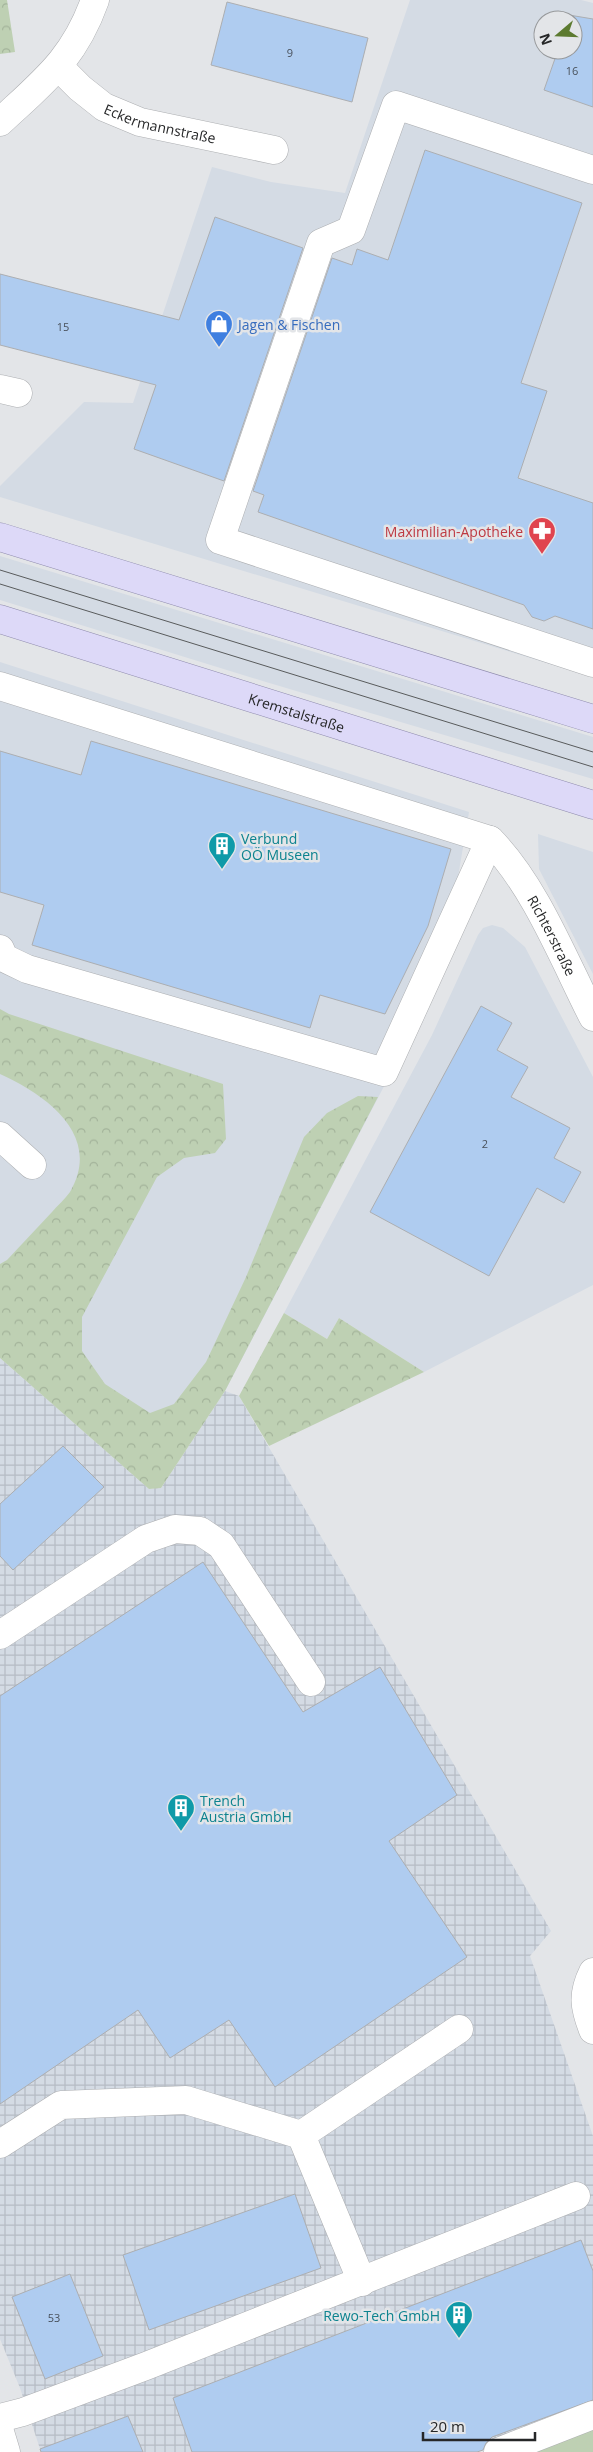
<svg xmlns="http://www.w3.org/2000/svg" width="593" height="2452" viewBox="0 0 593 2452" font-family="'Open Sans',sans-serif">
<defs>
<pattern id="industrial-grid" width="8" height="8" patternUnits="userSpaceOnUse" patternTransform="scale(1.25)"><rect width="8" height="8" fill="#d4dbe4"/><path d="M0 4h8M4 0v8" fill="none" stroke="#b6bcc4"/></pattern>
<pattern id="forest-crowns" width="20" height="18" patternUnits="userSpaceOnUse" patternTransform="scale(1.25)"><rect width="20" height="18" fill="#bed0b3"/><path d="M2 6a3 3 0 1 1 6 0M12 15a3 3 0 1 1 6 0" fill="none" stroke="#a3b39a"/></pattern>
</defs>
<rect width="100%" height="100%" fill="#e3e5e8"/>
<g fill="#d4dbe4" fill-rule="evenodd">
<path d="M410 0H581L593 3V677L0 497V486L84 402 133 403 212 167 271 182 345 193ZM543 20H573V50H543Z"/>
<path d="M0 556 593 737V779L266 682 0 600Z"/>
<path d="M0 662 469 812 441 977 225 1391 149 1489 0 1358Z"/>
<path d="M538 834 593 852V974L539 869Z"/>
<path d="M492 925 503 928 525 947 593 1077V1285L424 1372 339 1318 327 1339 284 1313 432 1035 478 935 483 928Z"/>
</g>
<path fill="url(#industrial-grid)" d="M0 1358 149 1489 161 1488 225 1391 239 1396 551 1931 530 1956 593 2136V2407L477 2452H41L20 2388 0 2339Z"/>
<g fill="url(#forest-crowns)">
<path d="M0 0H7L15 52 0 54Z"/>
<path d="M0 1009 9 1014 223 1084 226 1139 215 1153 184 1158 157 1177 82 1317V1351L105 1384 150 1413 174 1404 206 1362 246 1277 304 1137 327 1113 358 1096 378 1097 225 1391 161 1488 149 1489 0 1358V1264L7 1260C22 1244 37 1228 52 1212 57 1206 65 1199 70 1192 103 1135 46 1095 0 1074Z"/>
<path d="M284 1313 327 1339 339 1318 424 1372 269 1446 239 1396Z"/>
</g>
<path fill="#bed0b3" d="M593 2423V2452H526Z"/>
<g fill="#afccf0" stroke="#acaeb1">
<path d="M227 2 368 38 352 102 211 65Z"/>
<path d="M569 15 593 19V107L544 90 558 50H573V20H568Z"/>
<path d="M425 150 582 203 521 383 547 391 518 478 593 503V629L555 616 544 621 532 617 524 605 258 512 264 495 253 491 332 258 352 265 357 249 388 260Z"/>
<path d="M215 217 303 248 224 481 134 449 156 385 0 345V274L179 320Z"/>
<path d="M91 741 451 849 428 926 385 1014 320 995 310 1028 32 945 44 905 0 892V751L81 775Z"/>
<path d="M481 1006 512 1023 497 1050 528 1067 511 1097 570 1128 554 1158 581 1172 564 1203 537 1188 489 1276 370 1212Z"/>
<path d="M63 1446 104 1487 13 1570 0 1556V1504Z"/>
<path d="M203 1562 303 1712 380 1667 457 1795 389 1841 467 1957 275 2087 229 2020 170 2058 138 2010 0 2104V1696Z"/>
<path d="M295 2194 321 2268 149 2330 123 2255Z"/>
<path d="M581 2240 593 2271V2400L492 2437 486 2443 483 2450 477 2452H192L173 2398Z"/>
<path d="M70 2274 103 2356 45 2379 12 2297Z"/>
<path d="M128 2416 143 2452H41L40 2449Z"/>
</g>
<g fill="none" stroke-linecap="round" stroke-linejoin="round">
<defs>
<g id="minor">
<path id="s1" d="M59 67 80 88 104 107 140 122 274 150"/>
<path d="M0 122C44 81 74 59 95 0"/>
<path d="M593 170 396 105 351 230 321 243 220 540 593 663"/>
<path d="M0 389 18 393"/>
<path id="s2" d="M0 686 490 840C534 884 564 960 593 1017"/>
<path d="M0 949 4 958 27 969 384 1072 490 840"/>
<path d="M0 1136 32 1165"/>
<path d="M0 1635 146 1539 175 1529 200 1531 221 1545 311 1682"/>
<path d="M593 1972C582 1994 584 2007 593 2030"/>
<path d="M301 2135 459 2029"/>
<path d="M0 2144 61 2105 186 2100 301 2135 362 2282"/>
<path d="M0 2418 23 2412 146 2366 576 2196"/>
<path d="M0 2432 6 2452"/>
<path d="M498 2452 593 2415"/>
</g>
<g id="major">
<path d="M0 537 593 719"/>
<path id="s3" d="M0 619 593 805"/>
</g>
</defs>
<use href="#minor" stroke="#adafb2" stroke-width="29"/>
<use href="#major" stroke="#8e8aac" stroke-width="29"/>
<use href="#minor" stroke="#fff" stroke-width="28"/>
<use href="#major" stroke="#ddd9f8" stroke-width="28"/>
<g stroke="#595b5c" stroke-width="1">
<path d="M0 570 593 752"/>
<path d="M0 584 593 767"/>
</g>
</g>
<defs>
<symbol id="shop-pin" viewBox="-11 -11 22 30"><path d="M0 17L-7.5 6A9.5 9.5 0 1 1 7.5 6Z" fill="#3f7fe0" stroke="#e3e5e8"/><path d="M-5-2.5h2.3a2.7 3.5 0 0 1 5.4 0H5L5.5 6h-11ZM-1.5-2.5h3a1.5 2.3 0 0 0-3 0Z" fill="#fff"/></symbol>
<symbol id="pharmacy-pin" viewBox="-11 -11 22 30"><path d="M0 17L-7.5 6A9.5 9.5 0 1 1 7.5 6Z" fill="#e0444e" stroke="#e3e5e8"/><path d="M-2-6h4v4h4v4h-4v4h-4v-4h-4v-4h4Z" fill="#fff"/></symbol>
<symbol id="building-pin" viewBox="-11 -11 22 30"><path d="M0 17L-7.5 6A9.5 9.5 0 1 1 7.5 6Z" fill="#0f9aa8" stroke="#e3e5e8"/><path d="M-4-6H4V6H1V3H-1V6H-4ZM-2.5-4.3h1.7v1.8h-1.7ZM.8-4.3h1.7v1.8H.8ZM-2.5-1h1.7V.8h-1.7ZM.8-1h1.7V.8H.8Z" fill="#fff"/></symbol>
</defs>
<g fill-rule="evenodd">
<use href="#shop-pin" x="203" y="308" width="32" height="43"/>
<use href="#pharmacy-pin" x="526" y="515" width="32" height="43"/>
<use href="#building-pin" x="206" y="830" width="32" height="43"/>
<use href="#building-pin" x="165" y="1792" width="32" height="43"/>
<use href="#building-pin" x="443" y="2299" width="32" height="43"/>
</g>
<g text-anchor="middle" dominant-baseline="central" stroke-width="5" stroke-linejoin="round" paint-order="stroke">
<g font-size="11" fill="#48505a">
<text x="290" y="52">9</text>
<text x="572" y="70">16</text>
<text x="63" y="326">15</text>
<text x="485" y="1143">2</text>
<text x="54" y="2317">53</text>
</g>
<g font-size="14" fill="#262728" stroke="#e3e5e8">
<text stroke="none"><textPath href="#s1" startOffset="119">Eckermannstraße</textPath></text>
<text stroke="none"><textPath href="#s3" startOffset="311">Kremstalstraße</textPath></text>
<text stroke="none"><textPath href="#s2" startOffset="628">Richterstraße</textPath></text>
</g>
<g font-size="14" fill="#366cbe" stroke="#e3e5e8" text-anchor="start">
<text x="238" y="324">Jagen &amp; Fischen</text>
</g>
<g font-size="14" fill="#be3a42" stroke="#e3e5e8" text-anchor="end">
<text x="523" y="531">Maximilian-Apotheke</text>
</g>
<g font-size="14" fill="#0d838f" stroke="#e3e5e8" text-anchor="start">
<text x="241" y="838">Verbund<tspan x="241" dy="16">OÖ Museen</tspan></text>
<text x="200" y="1800">Trench<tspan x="200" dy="16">Austria GmbH</tspan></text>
<text x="440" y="2315" text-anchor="end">Rewo-Tech GmbH</text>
</g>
</g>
<g transform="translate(558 35) rotate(251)"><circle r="24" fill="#e3e5e8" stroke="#97999b"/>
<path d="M0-4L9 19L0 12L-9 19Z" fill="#5c7a2f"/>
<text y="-8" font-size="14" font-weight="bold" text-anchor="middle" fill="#262728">N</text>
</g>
<path d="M423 2432v8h112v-8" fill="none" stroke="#262728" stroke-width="2.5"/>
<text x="430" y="2432" font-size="15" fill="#262728" stroke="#e3e5e8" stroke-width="4" paint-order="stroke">20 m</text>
</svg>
